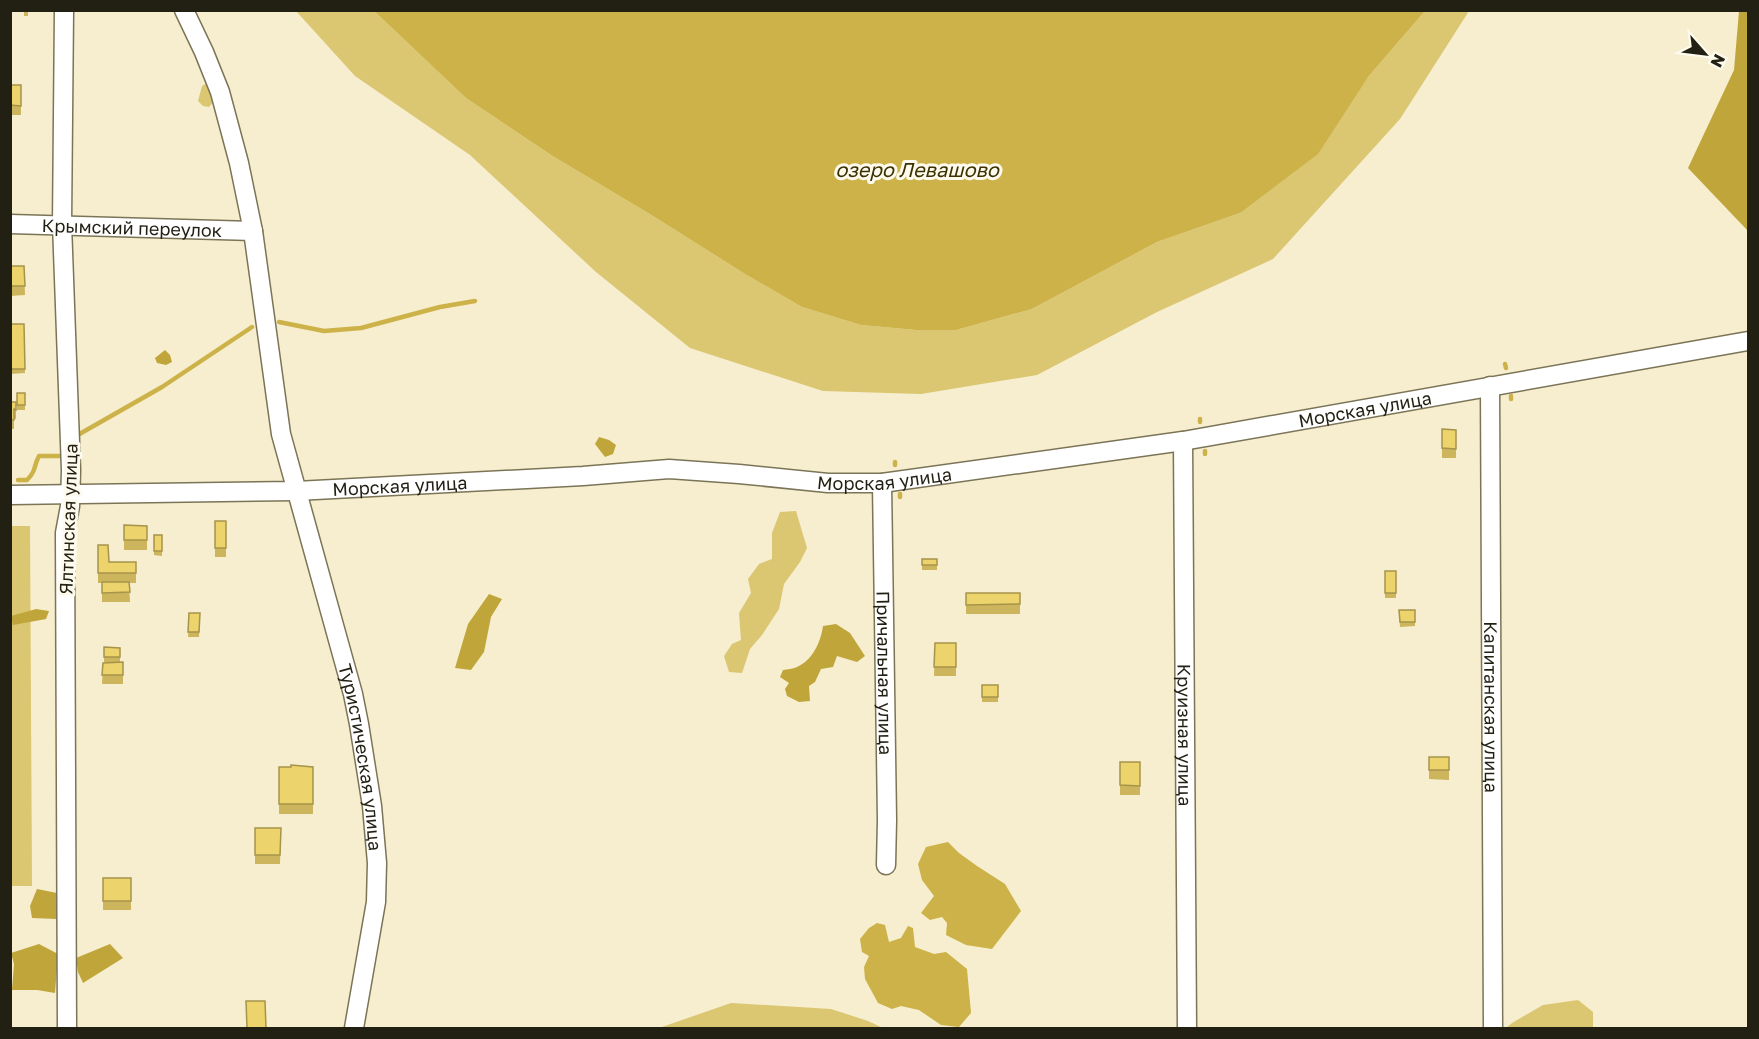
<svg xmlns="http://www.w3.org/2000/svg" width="1759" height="1039" viewBox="0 0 1759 1039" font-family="'Golos Text',sans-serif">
<rect width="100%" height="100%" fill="#f6eece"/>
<g fill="#dbc671">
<path d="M296 11H374L466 98 551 155 653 216 745 274 802 307 861 325 916 330H956L1032 309 1157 242 1240 213 1368 77 1425 11H1469L1400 119 1273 259 1157 312 1037 375 921 394 823 391 690 348 596 272 470 155 355 76Z"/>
<path d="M207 83 211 88 214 101 209 107 203 106 198 101 202 86Z"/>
<path d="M796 511 807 548 800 562 784 584 779 609 762 635 750 649 742 673 729 672 724 656 732 644 741 640 739 613 751 593 748 579 759 564 772 559V533L780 512Z"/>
<path d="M10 526H30L32 886H11Z"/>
<path d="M1578 1000 1593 1012V1028H1506L1512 1023 1543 1005Z"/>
<path d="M731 1003 831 1009 868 1021 883 1028H659Z"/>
</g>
<g fill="#c0a63a">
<path d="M1739 11H1748V231L1688 168 1734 70Z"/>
<path d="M165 350 170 355 172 362 166 365 157 363 155 358Z"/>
<path d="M599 437 609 440 616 445 613 454 605 457 595 444Z"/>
<path d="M489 594 502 599 491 617 484 652 471 670 455 668 468 624Z"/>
<path d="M36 609 49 611 46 619 13 625 11 616Z"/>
<path d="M836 624 850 633 865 656 857 662 837 656 833 667 821 669 815 682 809 686 810 701 799 702 787 696 785 689 789 683 780 677 783 670C787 669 793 669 797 667 813 660 821 641 823 626Z"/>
<path d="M37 889 57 893 56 919 32 918 30 906Z"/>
<path d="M39 944 58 954 55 993 37 990H12L14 964 11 953Z"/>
<path d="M110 944 123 958 83 983 78 972 76 958Z"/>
</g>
<g fill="#ccb248">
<path d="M374 11H1425L1368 77 1318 154 1240 213 1157 242 1032 309 956 330H916L861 325 802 307 745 274 653 216 551 155 466 98Z"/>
<path d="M948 842 959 853 977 866 1005 884 1021 911 992 949 966 945 946 935 947 923 942 917 930 920 921 913 934 896 922 880 918 864 926 847Z"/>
<path d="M877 923 885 925 889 942 901 938 908 926 913 928 915 947 934 954 946 952 967 969 971 1013 959 1027 941 1025 919 1010 901 1006 892 1009 878 1003 865 979 864 967 869 956 862 952 860 939 869 928Z"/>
</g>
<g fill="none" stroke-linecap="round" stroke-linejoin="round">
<g stroke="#ccb248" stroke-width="4.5">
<path d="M279 322 324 331 361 328 440 307 475 301"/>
<path d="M1505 364 1506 368"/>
<path d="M1511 396V399"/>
<path d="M1200 419V422"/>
<path d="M76 436 162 387 252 327"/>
<path d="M1205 451V454"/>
<path d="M895 462V465"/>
<path d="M18 480H27C37 470 33 467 39 456H63V454"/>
<path d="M900 494V497"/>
</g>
<defs>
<g id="minor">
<path d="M64 10 62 224 71 470 70 506 65 533 67 1028"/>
<path id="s1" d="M184 10 204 52 220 92 239 163 253 231 281 434 353 694 359 724 372 806 377 863 376 902 354 1028"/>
<path id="s2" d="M10 224 253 231"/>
<path id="s3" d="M1490 386 1493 1028"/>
<path id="s4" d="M1183 441 1187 1028"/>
<path id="s5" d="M882 483 887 820 886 865"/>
<path id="s6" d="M10 495 296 491 583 476 669 469 739 474 828 483H882L1183 441 1748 341"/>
</g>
</defs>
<use href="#minor" stroke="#7b7457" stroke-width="21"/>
<use href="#minor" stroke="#fff" stroke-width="18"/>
</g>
<g fill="#ccb55c">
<rect x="24" y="10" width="4" height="6"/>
<rect x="10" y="85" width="11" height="30"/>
<path d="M10 266H24L25 295 10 296Z"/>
<path d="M10 324H24L25 373 10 374Z"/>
<rect x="17" y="393" width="8" height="17"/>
<path d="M10 402H16V419H14V429H10Z"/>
<path d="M1442 429 1456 430V458H1442Z"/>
<rect x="215" y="521" width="11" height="36"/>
<path d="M124 525 147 526V550H124Z"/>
<path d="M154 535H162V556L154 555Z"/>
<path d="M98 545 109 562H136V583H129L130 602H102V583H98Z"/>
<rect x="922" y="559" width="15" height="11"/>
<rect x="1385" y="571" width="11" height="27"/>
<rect x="966" y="593" width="54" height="21"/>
<path d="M1399 610H1415V626L1400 627Z"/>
<path d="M189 613H200L199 637H188Z"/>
<path d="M935 643H956V676H934Z"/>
<path d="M104 647 120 648V662H104Z"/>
<path d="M123 662V684H102L103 663Z"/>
<rect x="982" y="685" width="16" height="17"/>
<path d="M1429 757H1449V780L1429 779Z"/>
<rect x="1120" y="762" width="20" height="33"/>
<rect x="279" y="767" width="34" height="47"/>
<path d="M281 828 280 864H255V855Z"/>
<path d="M131 878V910H103V901Z"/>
</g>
<g fill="#edd36b" stroke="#a6944b" stroke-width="1.5">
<path d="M10 85H21V106L10 105Z"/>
<path d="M10 266H24L25 286H10Z"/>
<path d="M10 324H24L25 369H10Z"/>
<rect x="17" y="393" width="8" height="12"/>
<path d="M10 402H16V410L14 409V420H10Z"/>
<path d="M1442 429 1456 430V449L1442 448Z"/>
<rect x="215" y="521" width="11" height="27"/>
<path d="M124 525 147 526V540H124Z"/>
<rect x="154" y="535" width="8" height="16"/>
<path d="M98 545H108L109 562H136V573H98Z"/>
<rect x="922" y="559" width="15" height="6"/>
<rect x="1385" y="571" width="11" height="22"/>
<path d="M102 582H129L130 592 102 593Z"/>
<path d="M966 593H1020V604L966 605Z"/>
<path d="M1399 610H1415V622H1400Z"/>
<path d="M189 613H200L199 632H188Z"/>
<path d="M935 643H956V667H934Z"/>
<path d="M104 647 120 648V657H104Z"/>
<path d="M123 662V675H102L103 663Z"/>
<rect x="982" y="685" width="16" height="12"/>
<rect x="1429" y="757" width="20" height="13"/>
<path d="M1120 762H1140V786L1120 785Z"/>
<path d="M291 765 313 767V804H279V767H291Z"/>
<path d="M255 828H281L280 855H255Z"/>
<rect x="103" y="878" width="28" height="23"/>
<path d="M246 1001H265L266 1028H247Z"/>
</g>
<g text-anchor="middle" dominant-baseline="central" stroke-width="6" stroke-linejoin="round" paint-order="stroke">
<g font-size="18" fill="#221f13" stroke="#fefbee">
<text stroke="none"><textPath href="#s2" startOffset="122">Крымский переулок</textPath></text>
<text stroke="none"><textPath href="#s6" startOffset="1362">Морская улица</textPath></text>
<text stroke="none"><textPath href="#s6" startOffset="876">Морская улица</textPath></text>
<text stroke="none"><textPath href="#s6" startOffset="390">Морская улица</textPath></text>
<text transform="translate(68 519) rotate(-88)">Ялтинская улица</text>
<text stroke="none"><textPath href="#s5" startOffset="190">Причальная улица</textPath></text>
<text stroke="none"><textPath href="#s3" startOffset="321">Капитанская улица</textPath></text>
<text stroke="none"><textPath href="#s4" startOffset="294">Круизная улица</textPath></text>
<text stroke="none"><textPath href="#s1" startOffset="771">Туристическая улица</textPath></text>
</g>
<g font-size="20" font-style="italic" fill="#3b3102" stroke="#fefbee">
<text x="917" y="169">озеро Левашово</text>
</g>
</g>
<rect width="1759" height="1039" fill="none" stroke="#221f13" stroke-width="24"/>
<g transform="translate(1705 54) rotate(118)" stroke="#fefbee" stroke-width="4.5" paint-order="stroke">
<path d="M0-4.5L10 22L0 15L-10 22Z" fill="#221f13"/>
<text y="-9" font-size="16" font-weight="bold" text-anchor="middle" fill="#221f13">N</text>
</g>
</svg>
